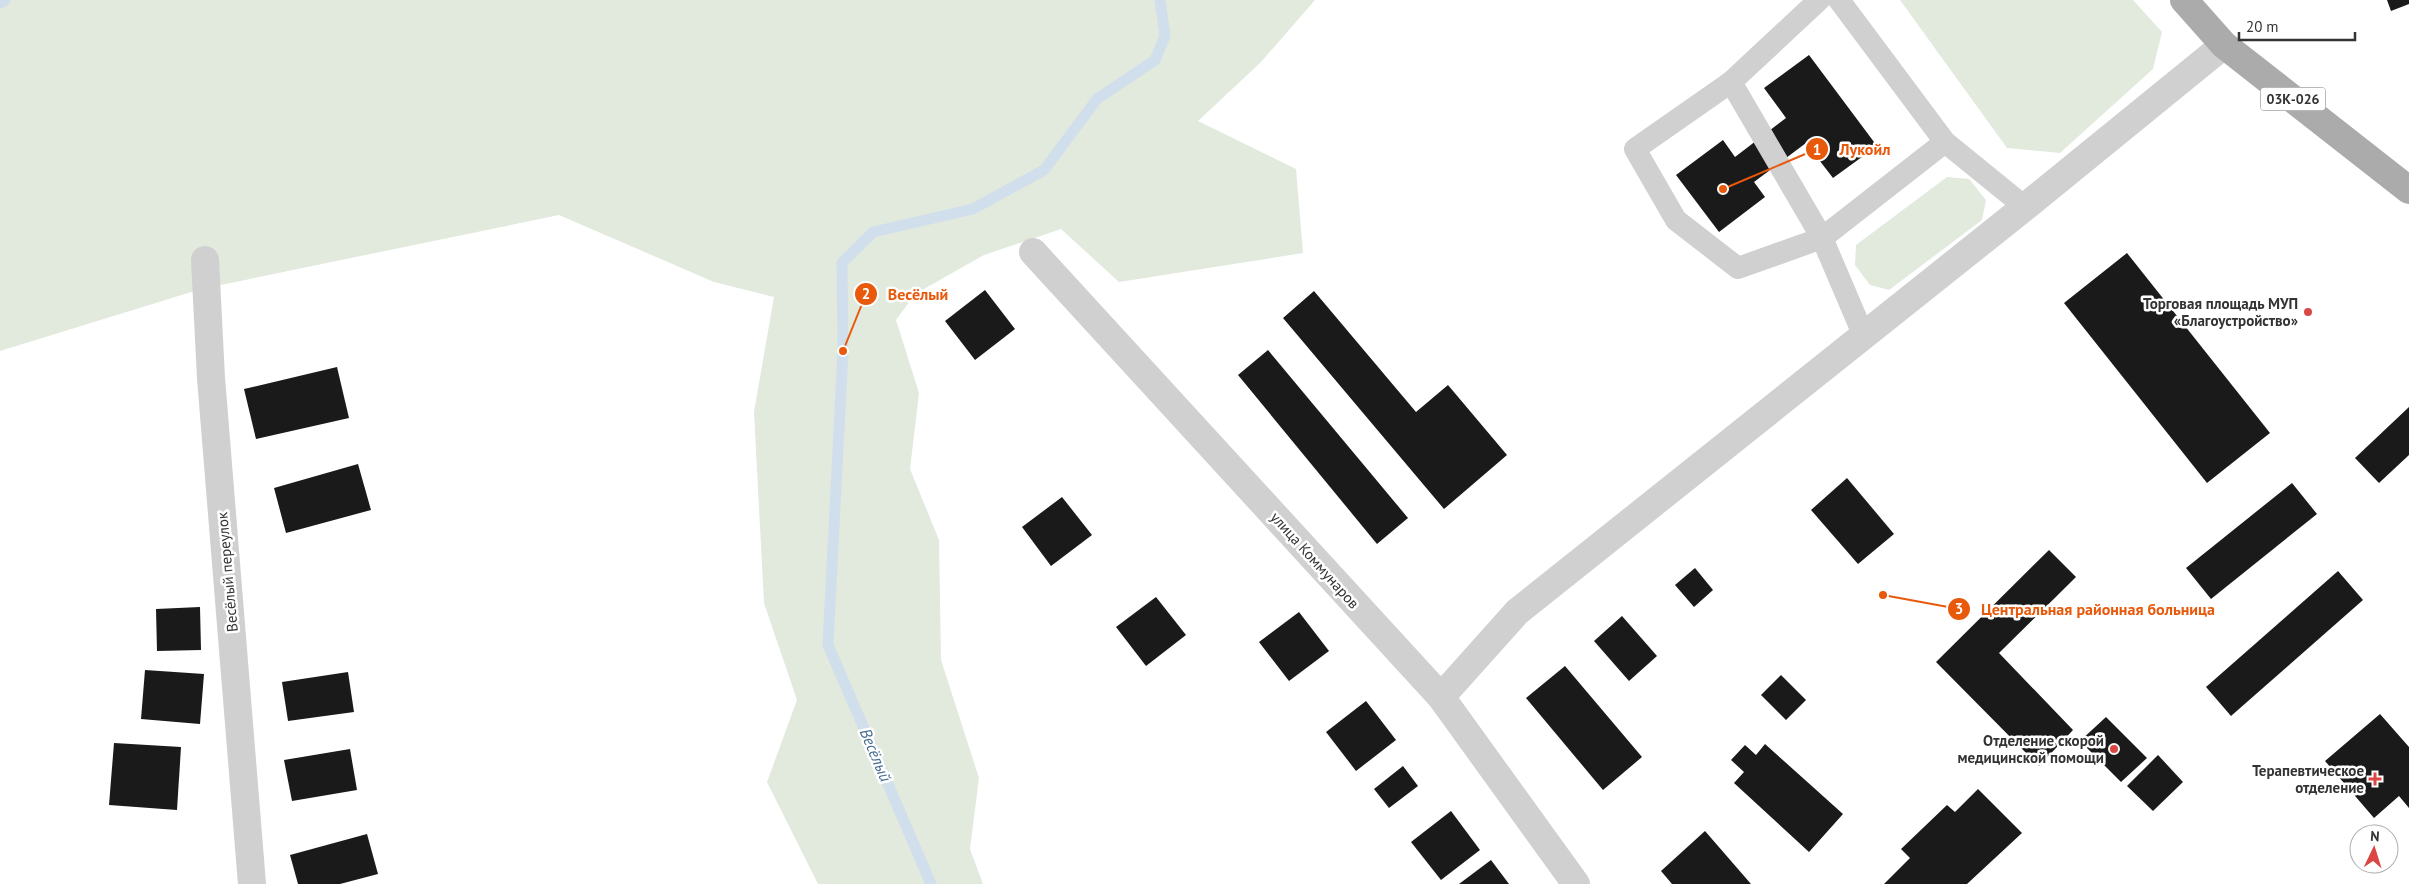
<svg xmlns="http://www.w3.org/2000/svg" width="2409" height="884" viewBox="0 0 2409 884" font-family="'PT Sans',sans-serif">
<rect width="100%" height="100%" fill="#fff"/>
<g fill="#e2e9dd">
<path d="M0 0H1315L1261 62 1198 121 1296 169 1303 253 1119 282 1061 229 984 255 915 294 896 320 919 393 910 469 939 540 941 660 979 778 970 849 983 884H818L767 782 797 700 764 603 754 412 774 297 714 282 559 215 201 289 0 351Z"/>
<path d="M1900 0H2133L2162 32 2153 69 2060 153 2007 148Z"/>
<path d="M1947 177 1969 179 1986 200 1982 220 1889 290 1870 285 1855 265 1856 245Z"/>
</g>
<g fill="none" stroke-linecap="round" stroke-linejoin="round">
<g stroke="#d1dfec" stroke-width="11">
<path d="M0 3 5 0"/>
<path d="M931 884 828 645 843 351 842 263 873 232 973 209 1044 170 1097 99 1155 60 1165 36 1160 0"/>
</g>
</g>
<g fill="#1a1a1a">
<path d="M2387 0H2409V4L2391 11Z"/>
<path d="M1809 55 1877 146 1833 178 1806 143 1754 182 1765 197 1719 232 1676 175 1723 140 1735 157 1786 118 1764 88Z"/>
<path d="M2127 253 2270 433 2207 483 2064 303Z"/>
<path d="M985 290 1015 329 975 360 945 321Z"/>
<path d="M1314 291 1416 412 1448 385 1507 455 1444 509 1283 318Z"/>
<path d="M1268 350 1408 518 1377 544 1238 375Z"/>
<path d="M337 367 349 418 256 439 244 389Z"/>
<path d="M2409 407V455L2379 483 2355 458Z"/>
<path d="M358 464 371 510 286 533 274 488Z"/>
<path d="M1847 478 1894 534 1858 564 1811 510Z"/>
<path d="M2292 483 2317 514 2211 599 2186 568Z"/>
<path d="M1062 497 1092 535 1051 566 1022 527Z"/>
<path d="M2049 550 2076 577 1999 653 2073 730 2039 766 1936 662Z"/>
<path d="M1695 568 1713 590 1694 607 1675 585Z"/>
<path d="M2338 571 2363 600 2231 716 2206 687Z"/>
<path d="M1156 597 1186 635 1146 666 1116 627Z"/>
<path d="M200 607 201 650 157 651 156 609Z"/>
<path d="M1299 612 1329 651 1289 681 1259 642Z"/>
<path d="M1622 616 1657 656 1629 681 1594 641Z"/>
<path d="M1565 666 1642 757 1603 790 1526 698Z"/>
<path d="M145 670 204 674 200 724 141 719Z"/>
<path d="M348 672 354 712 288 721 282 682Z"/>
<path d="M1781 675 1806 700 1786 720 1761 695Z"/>
<path d="M1366 701 1396 740 1356 771 1326 732Z"/>
<path d="M2380 714 2409 747V808L2399 796 2374 818 2325 761Z"/>
<path d="M2106 717 2147 758 2121 782 2080 741Z"/>
<path d="M114 743 181 747 177 810 109 805Z"/>
<path d="M1765 744 1843 814 1809 852 1734 783 1744 772 1731 760 1745 745 1756 755Z"/>
<path d="M350 749 357 790 292 801 284 760Z"/>
<path d="M2158 755 2183 782 2153 811 2127 786Z"/>
<path d="M1403 766 1418 786 1389 808 1374 789Z"/>
<path d="M1978 789 2022 833 1967 884H1884L1910 858 1901 849 1947 805 1955 812Z"/>
<path d="M1451 811 1480 850 1441 880 1411 842Z"/>
<path d="M1705 831 1751 884H1672L1661 871Z"/>
<path d="M367 834 378 874 340 884H298L290 855Z"/>
<path d="M1491 860 1509 884H1459Z"/>
</g>
<g fill="none" stroke-linecap="round" stroke-linejoin="round">
<g stroke="#d0d0d0" stroke-width="22">
<path d="M1819 0 1731 82 1635 149 1676 220 1738 268 1822 238 1945 142"/>
<path d="M1839 0 1945 142 2025 207"/>
<path d="M1731 82 1822 238 1863 334"/>
</g>
<g stroke="#d0d0d0" stroke-width="28">
<path d="M1033 252 1441 697 1576 884"/>
<path d="M205 260 211 378 252 884"/>
<path d="M1441 697 1517 612 2025 207 2224 45"/>
</g>
<path stroke="#ababab" stroke-width="28" d="M2184 0 2224 45 2409 190"/>
</g>
<g fill="#db4744" stroke="#fff" stroke-width="2">
<circle cx="2308" cy="312" r="5"/>
<circle cx="2114" cy="749" r="5"/>
<path d="M2372.5 771.5h5v5h5v5h-5v5h-5v-5h-5v-5h5z"/>
</g>
<g text-anchor="middle" dominant-baseline="central" stroke-width="5" stroke-linejoin="round" paint-order="stroke">
<rect fill="#fff" stroke="#707070" stroke-width="1" x="2260.5" y="87.5" width="65" height="23" rx="4"/>
<g font-size="14" font-weight="bold" fill="#333">
<text x="2293" y="99">03К-026</text>
</g>
<g font-size="15" font-weight="bold" fill="#333" stroke="#fff" text-anchor="end">
<text x="2298" y="303">Торговая площадь МУП<tspan x="2298" dy="17">«Благоустройство»</tspan></text>
<text x="2104" y="740">Отделение скорой<tspan x="2104" dy="17">медицинской помощи</tspan></text>
<text x="2364" y="770">Терапевтическое<tspan x="2364" dy="17">отделение</tspan></text>
</g>
<g font-size="15" fill="#333" stroke="#fff">
<text transform="translate(1315 560) rotate(48)">улица Коммунаров</text>
<text transform="translate(227 572) rotate(-95)">Весёлый переулок</text>
</g>
<g font-size="16" font-style="italic" fill="#456d91" stroke="#fff">
<text transform="translate(876 755) rotate(67)">Весёлый</text>
</g>
</g>
<path fill="none" stroke="#e8590c" stroke-width="2" d="M1723 189L1817 149M843 351L866 294M1883 595L1959 609"/>
<g fill="#e8590c" stroke="#fff" stroke-width="2">
<circle cx="1723" cy="189" r="5"/>
<circle cx="843" cy="351" r="5"/>
<circle cx="1883" cy="595" r="5"/>
<circle cx="1817" cy="149" r="12"/>
<circle cx="866" cy="294" r="12"/>
<circle cx="1959" cy="609" r="12"/>
</g>
<g font-size="15" text-anchor="middle" font-weight="bold" fill="#fff">
<text x="1817" y="155">1</text>
<text x="866" y="299">2</text>
<text x="1959" y="614">3</text>
</g>
<g font-size="16" text-anchor="middle" font-weight="bold" fill="#e8590c" stroke="#fff" stroke-width="5" stroke-linejoin="round" paint-order="stroke">
<text x="1865" y="155">Лукойл</text>
<text x="918" y="300">Весёлый</text>
<text x="2098" y="615">Центральная районная больница</text>
</g>
<g transform="translate(2374 849) rotate(4)"><circle r="24" fill="#ffffff" stroke="#adadad"/>
<path d="M0-4L9 19L0 12L-9 19Z" fill="#db4744"/>
<text y="-8" font-size="14" font-weight="bold" text-anchor="middle" fill="#333333">N</text>
</g>
<path d="M2239 32v8h116v-8" fill="none" stroke="#333333" stroke-width="2.5"/>
<text x="2246" y="32" font-size="15" fill="#333333" stroke="#ffffff" stroke-width="4" paint-order="stroke">20 m</text>
</svg>
